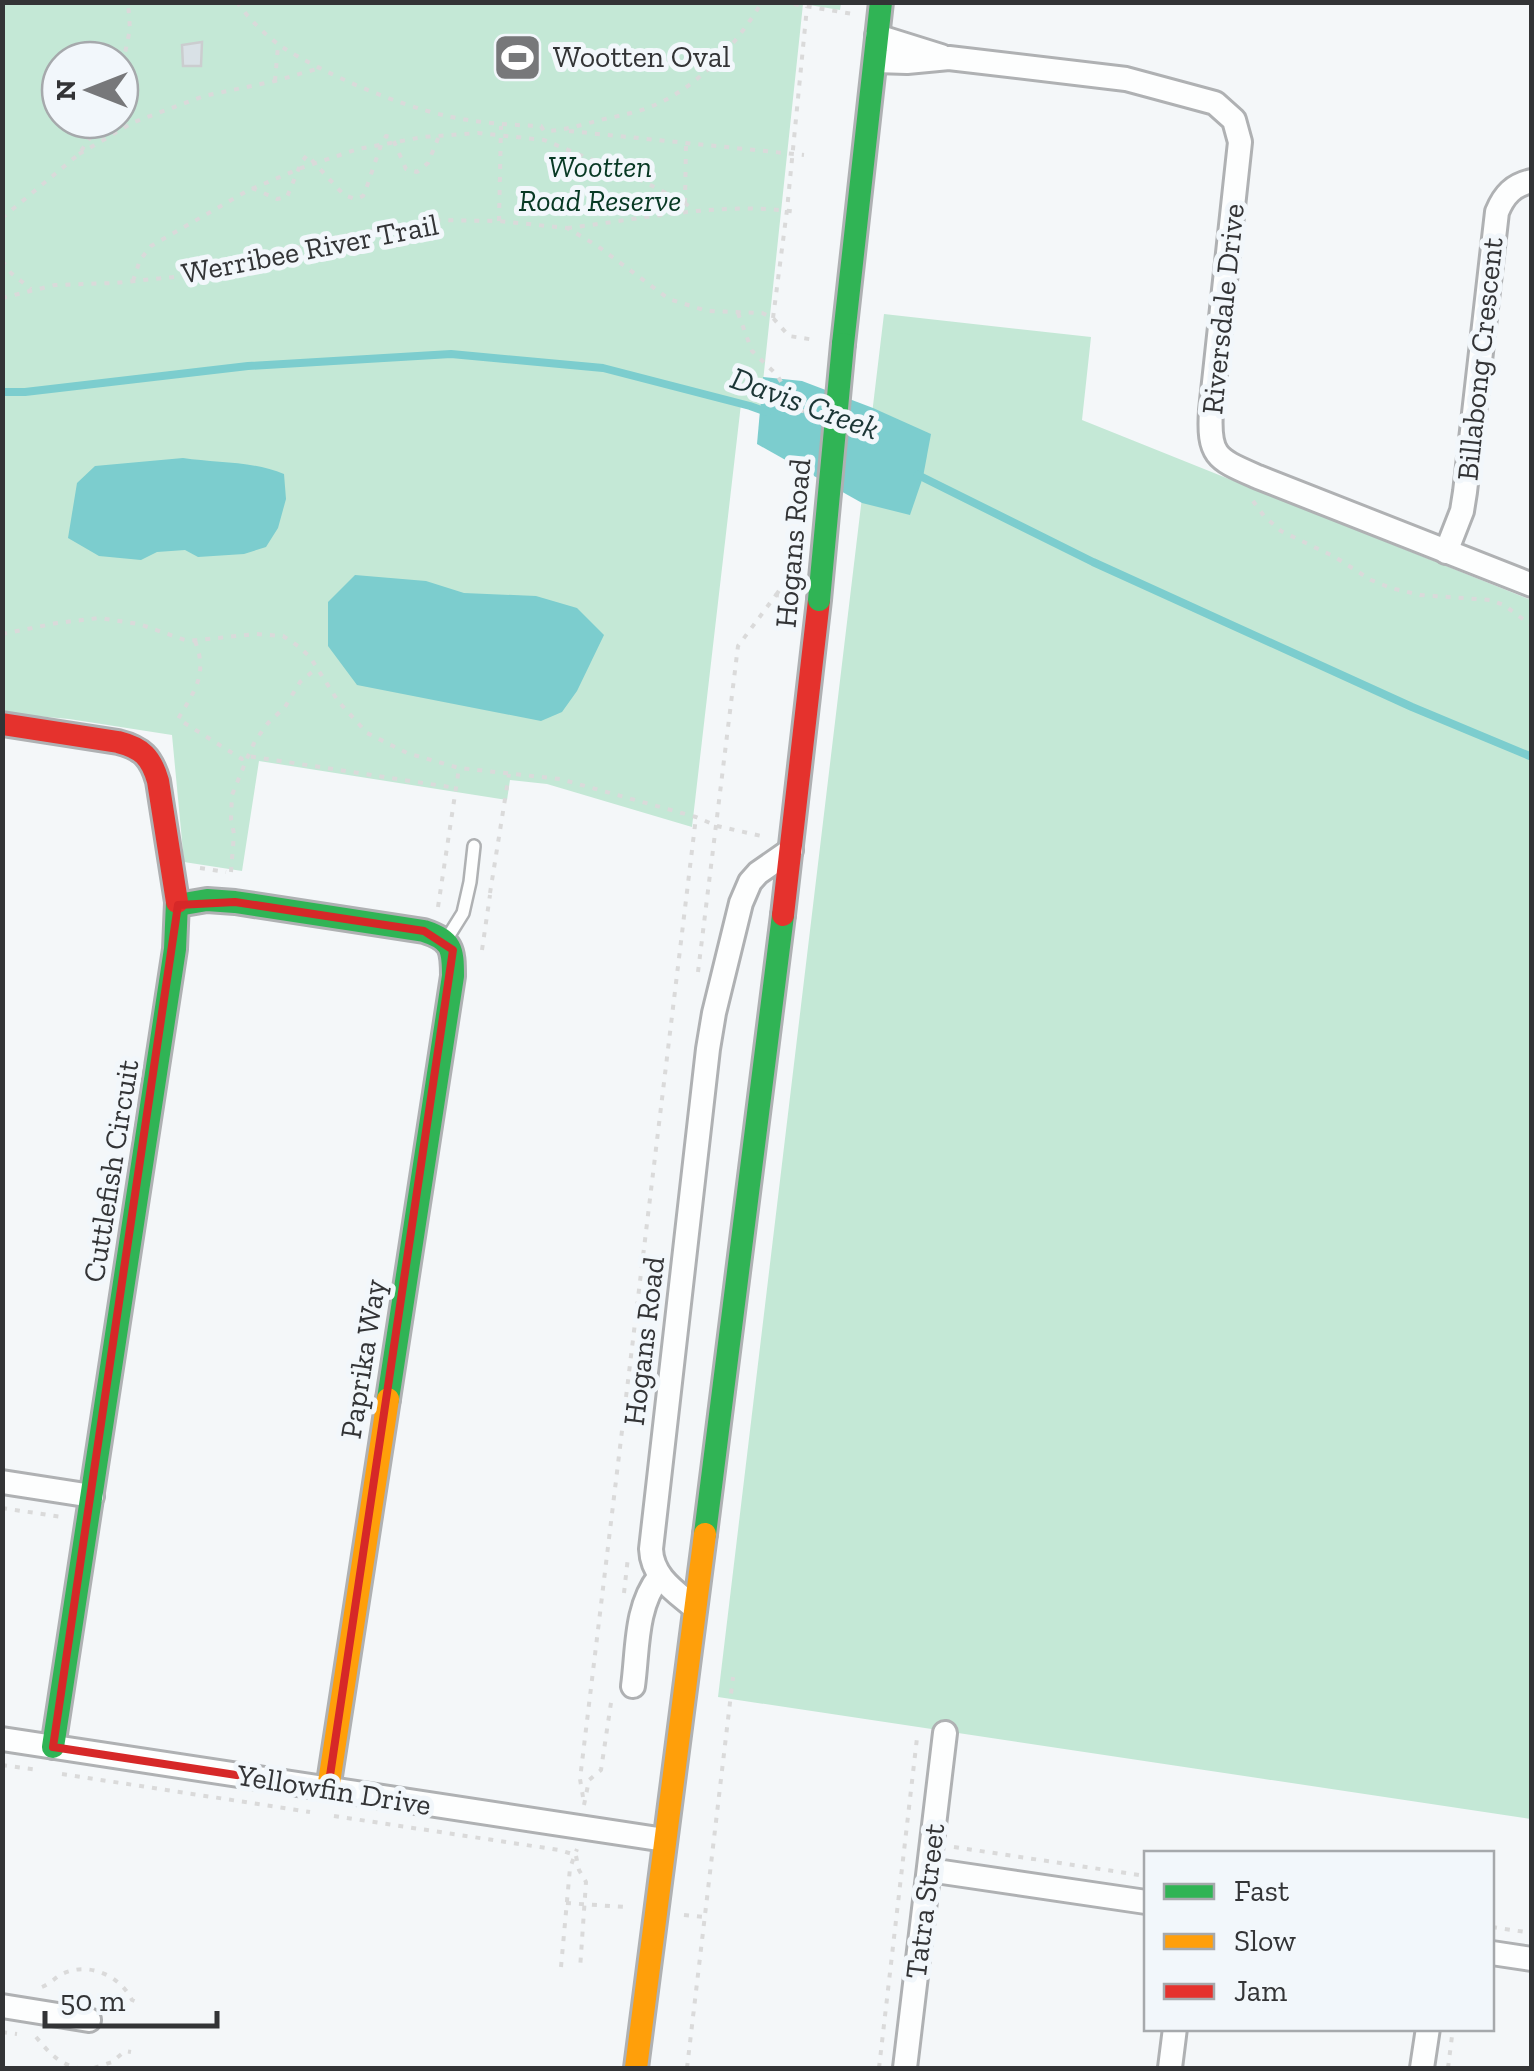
<svg xmlns="http://www.w3.org/2000/svg" width="1534" height="2071" viewBox="0 0 1534 2071" font-family="'Zilla Slab',serif">
<rect width="100%" height="100%" fill="#f4f7f9"/>
<g fill="#c4e8d6" fill-rule="evenodd">
<path d="M2 3H841L840 10 803 4 760 410 741 404 692 827 547 784 510 780 507 800 259 761 242 871 184 862 172 735 69 719 3 713ZM60 60H120V120H60Z"/>
<path d="M884 314 1091 337 1082 420 1531 600V1819L718 1697Z"/>
</g>
<g fill="#7ccdce">
<path d="M763 377 802 381 873 408 931 434 923 477 910 515 862 503 757 444Z"/>
<path d="M183 458C216 463 254 461 284 474L286 499 278 528 266 547 244 554 198 557 185 550 157 552 141 560 99 556 68 538 77 483 95 466Z"/>
<path d="M355 575 426 581 464 593 536 596 577 608 604 635 577 691 562 712 541 721 357 685 328 646V602Z"/>
</g>
<g fill="none" stroke-linecap="round" stroke-linejoin="round">
<g stroke="#7ccdce" stroke-width="8">
<path d="M2 392H25L248 366 451 354 603 368 750 406 767 412"/>
<path d="M918 475 1093 562 1412 707 1532 757"/>
</g>
</g>
<path fill="#d9e1e6" stroke="#cbcdcf" stroke-width="2.5" d="M202 42 201 66H183L182 45Z"/>
<g fill="none" stroke-linecap="round" stroke-linejoin="round">
<defs>
<path id="lane" d="M448 937 463 913 470 882 474 846"/>
<g id="street">
<path d="M877 36 941 56"/>
<path d="M875 61 907 62 949 58 1126 79 1215 103 1234 120 1240 142 1211 410C1208 457 1217 459 1258 477L1532 585"/>
<path d="M1446 552 1462 511 1465 492 1497 212C1504 195 1513 185 1532 181"/>
<path d="M2 1482 92 1496"/>
<path d="M695 1608C675 1591 652 1577 651 1549L708 1049 714 1013 741 903 750 882 758 873 791 850"/>
<path d="M633 1686C638 1650 635 1607 659 1577"/>
<path d="M2 1739 665 1840"/>
<path d="M929 1870 1146 1902"/>
<path d="M1492 1953 1532 1959"/>
<path d="M2 2006 89 2020"/>
<path d="M905 2068 945 1733"/>
<path d="M1170 2068 1175 2028"/>
<path d="M1422 2068 1428 2028"/>
</g>
<g id="fast">
<path d="M843 344 881 2"/>
<path d="M178 905 207 900 235 902 424 931C452 940 453 949 453 976L388 1399"/>
<path d="M705 1534 783 915"/>
<path d="M53 1747 175 949 177 902"/>
</g>
<g id="slow">
<path d="M328 1789 388 1399"/>
<path d="M636 2068 705 1534"/>
</g>
<g id="jam">
<path d="M2 724 118 742C142 748 151 757 158 781L177 902"/>
<path d="M783 915 819 600"/>
</g>
</defs>
<use href="#lane" stroke="#afb1b3" stroke-width="16"/>
<use href="#street" stroke="#afb1b3" stroke-width="28"/>
<use href="#fast" stroke="#afb1b3" stroke-width="28"/>
<use href="#slow" stroke="#afb1b3" stroke-width="28"/>
<use href="#jam" stroke="#afb1b3" stroke-width="28"/>
<g stroke="#dadada" stroke-width="4" stroke-dasharray="5 8" stroke-linecap="butt">
<path d="M237 2C248 18 266 36 282 47 325 74 397 105 447 116 478 123 509 125 541 126L544 131C561 131 573 127 589 123 609 117 630 115 650 107 698 88 736 45 762 2"/>
<path d="M781 2 853 14"/>
<path d="M120 77 130 29 128 2"/>
<path d="M275 81 278 46"/>
<path d="M569 131 804 155"/>
<path d="M79 154 134 122 204 96 275 81 320 68"/>
<path d="M252 188 277 199 287 197 301 163 307 155 344 195 355 199 363 196 365 192 381 145 386 136 392 137 406 169 417 172 428 163 439 136"/>
<path d="M685 203 686 143"/>
<path d="M2 218 79 154 102 120"/>
<path d="M499 221 501 126"/>
<path d="M567 228C643 219 721 201 797 212"/>
<path d="M2 261 11 273 31 289"/>
<path d="M133 281 140 260 151 246 247 191 301 168 358 149 423 137 478 133 544 140 641 180 685 203 694 211"/>
<path d="M2 298 55 285 114 283 205 274 324 240 429 220 499 221 567 228 596 245 669 299 707 311 762 313 773 318 789 336 815 340"/>
<path d="M738 313 752 351 777 375 798 410 807 412"/>
<path d="M773 318 787 210 807 7"/>
<path d="M1253 501 1264 516 1281 531 1335 557 1371 580 1391 588 1420 595 1490 600 1504 605 1532 626"/>
<path d="M2 634 57 623 99 618 139 624 188 641 256 634 283 636 298 646 310 657 338 701 367 733 407 753 459 768 560 779 696 817 717 826 766 837"/>
<path d="M195 641C208 674 195 690 178 719L242 759 248 756 456 788"/>
<path d="M200 868 226 872"/>
<path d="M231 872 234 834 231 819 232 795 248 756 255 741 268 723 285 707 300 682 317 668"/>
<path d="M490 893 509 774"/>
<path d="M438 907 459 768"/>
<path d="M482 950 490 895"/>
<path d="M698 972 738 646 776 595 790 597"/>
<path d="M2 1508 62 1517"/>
<path d="M624 1593 628 1557"/>
<path d="M2 1765 38 1770"/>
<path d="M62 1774 310 1812"/>
<path d="M583 1797 580 1779 696 817"/>
<path d="M584 1805 589 1780 601 1770 612 1696"/>
<path d="M334 1816 559 1850 576 1855"/>
<path d="M954 1847 1146 1876"/>
<path d="M576 1856 579 1870 586 1882 580 1969"/>
<path d="M566 1903 625 1907"/>
<path d="M684 1915 704 1917"/>
<path d="M1492 1927 1532 1933"/>
<path d="M561 1967 570 1868 577 1849"/>
<path d="M42 1987C49 1984 55 1978 62 1974 89 1961 120 1976 132 2000L137 2002"/>
<path d="M2 2032 17 2034"/>
<path d="M36 2037C48 2051 58 2064 78 2068"/>
<path d="M94 2068 112 2062 125 2051 131 2052"/>
<path d="M687 2068 733 1677"/>
<path d="M879 2068 917 1738"/>
<path d="M1448 2068 1453 2028"/>
</g>
<use href="#lane" stroke="#fdfefe" stroke-width="11"/>
<use href="#street" stroke="#fdfefe" stroke-width="22"/>
<use href="#fast" stroke="#30b455" stroke-width="22"/>
<use href="#slow" stroke="#ff9f0a" stroke-width="22"/>
<use href="#jam" stroke="#e5322d" stroke-width="22"/>
<defs>
<path id="fast-bridge" d="M819 600 843 344"/>
</defs>
<use href="#fast-bridge" stroke="#afb1b3" stroke-width="28" stroke-linecap="butt"/>
<path stroke="#dadada" stroke-width="4" stroke-dasharray="5 8" stroke-linecap="butt" d="M776 595 792 572"/>
<use href="#fast-bridge" stroke="#30b455" stroke-width="22"/>
</g>
<path fill="none" stroke="#d62828" stroke-width="8" stroke-linejoin="round" d="M235 902 424 931 453 950 328 1789 53 1747 178 905Z"/>
<defs>
<symbol id="stadium-square" viewBox="-11 -11 22 22"><rect x="-9" y="-9" width="18" height="18" rx="4" fill="#77787a" stroke="#f2f7fb"/><path d="M0-5a6.5 5 0 1 0 0 10a6.5 5 0 1 0 0-10ZM-3.5-1.8h7v3.6h-7Z" fill="#fff"/></symbol>
</defs>
<g fill-rule="evenodd">
<use href="#stadium-square" x="490" y="30" width="55" height="55"/>
</g>
<g text-anchor="middle" dominant-baseline="central" stroke-width="10" stroke-linejoin="round" paint-order="stroke">
<g font-size="30" fill="#333436" stroke="#f2f7fb" text-anchor="start">
<text x="553" y="57">Wootten Oval</text>
</g>
<g font-size="30" font-style="italic" fill="#083924" stroke="#f2f7fb">
<text x="600" y="167">Wootten<tspan x="600" dy="34">Road Reserve</tspan></text>
</g>
<g font-size="30" fill="#333436" stroke="#f2f7fb">
<text transform="translate(310 249) rotate(-11)">Werribee River Trail</text>
<text transform="translate(1223 309) rotate(-84)">Riversdale Drive</text>
<text transform="translate(1480 359) rotate(-84)">Billabong Crescent</text>
<text transform="translate(793 543) rotate(-85)">Hogans Road</text>
<text transform="translate(111 1171) rotate(-81)">Cuttlefish Circuit</text>
<text transform="translate(644 1341) rotate(-83)">Hogans Road</text>
<text transform="translate(363 1359) rotate(-81)">Paprika Way</text>
<text transform="translate(334 1790) rotate(9)">Yellowfin Drive</text>
<text transform="translate(925 1901) rotate(-83)">Tatra Street</text>
</g>
<g font-size="32" font-style="italic" fill="#1c3636" stroke="#f2f7fb">
<text transform="translate(805 403) rotate(20)">Davis Creek</text>
</g>
</g>
<rect width="1534" height="2071" fill="none" stroke="#333436" stroke-width="10"/>
<rect x="1144" y="1851" width="350" height="180" fill="#f2f7fb" stroke="#a6a9ac" stroke-width="2.5"/>
<rect x="1164" y="1884" width="50" height="15" fill="#30b455" stroke="#a6a9ac" stroke-width="2.5"/>
<text x="1234" y="1901" font-size="30" fill="#333436">Fast</text>
<rect x="1164" y="1934" width="50" height="15" fill="#ff9f0a" stroke="#a6a9ac" stroke-width="2.5"/>
<text x="1234" y="1951" font-size="30" fill="#333436">Slow</text>
<rect x="1164" y="1984" width="50" height="15" fill="#e5322d" stroke="#a6a9ac" stroke-width="2.5"/>
<text x="1234" y="2001" font-size="30" fill="#333436">Jam</text>
<g transform="translate(90 90) rotate(270)"><circle r="48" fill="#f2f7fb" stroke="#a6a9ac" stroke-width="2.5"/>
<path d="M0-8L18 38L0 25L-18 38Z" fill="#77787a"/>
<text y="-15" font-size="28" font-weight="bold" text-anchor="middle" fill="#333436">N</text>
</g>
<path d="M45 2011v15h172v-15" fill="none" stroke="#333436" stroke-width="5"/>
<text x="60" y="2011" font-size="30" fill="#333436" stroke="#f2f7fb" stroke-width="8" paint-order="stroke">50 m</text>
</svg>
